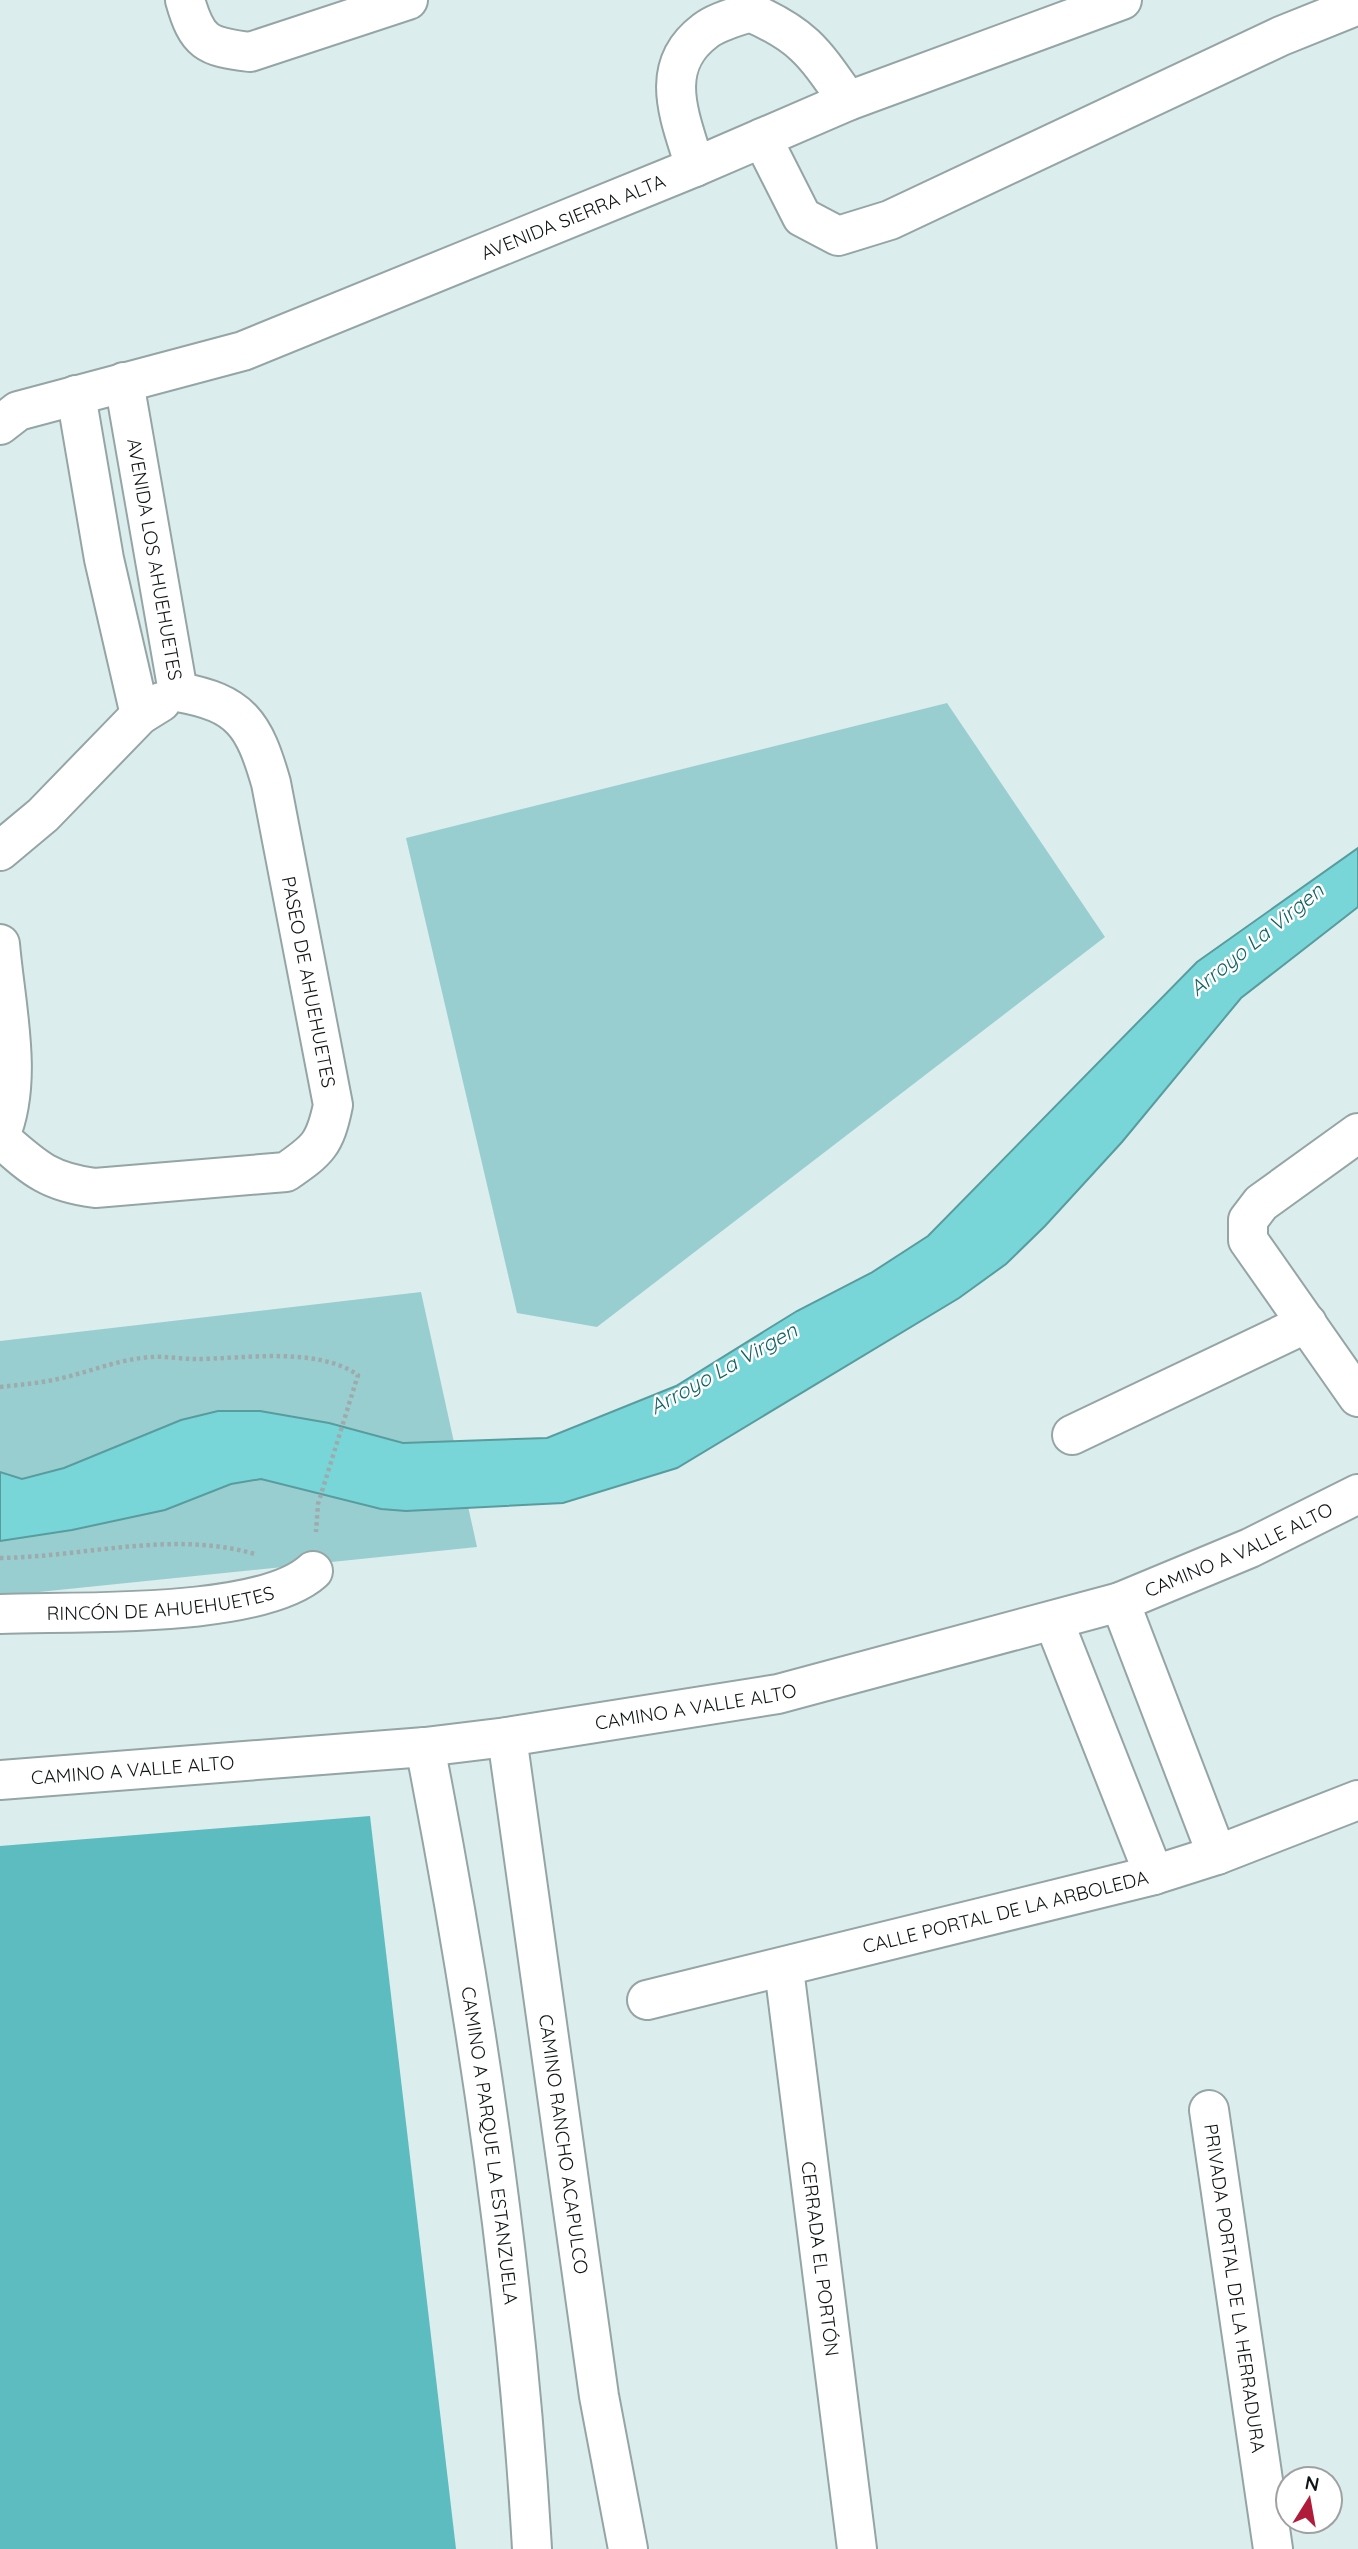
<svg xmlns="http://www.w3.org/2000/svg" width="1358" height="2549" viewBox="0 0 1358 2549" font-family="Quicksand,sans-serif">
<rect width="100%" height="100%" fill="#dcedee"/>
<g fill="#99ced0">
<path d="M947 703 1105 937 597 1327 517 1313 406 838Z"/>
<path d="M421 1292 477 1547 0 1596V1341Z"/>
</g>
<path fill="#5dbcbf" d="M370 1816 456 2549H0V1846Z"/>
<path fill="#78d6d9" stroke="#589c9e" stroke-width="2" d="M1358 848V907L1241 998 1122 1142 1045 1226 1006 1264 959 1298 677 1468 563 1503 406 1511 381 1509 261 1479 231 1484 165 1510 72 1530 0 1541V1472L22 1479 64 1468 181 1420 218 1411H260L329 1423 403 1443 547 1438 676 1386 797 1311 871 1273 928 1236 1197 962Z"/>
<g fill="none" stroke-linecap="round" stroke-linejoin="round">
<defs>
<g id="minor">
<path d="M185 0C197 42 206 47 250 52L408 0"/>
<path d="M762 138 802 217 838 236 890 220 1281 36 1358 5"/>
<path d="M695 167C681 119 656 68 705 31 716 22 736 17 750 12 805 36 815 54 848 101"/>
<path id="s1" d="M124 382 178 692"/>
<path d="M76 395 104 559 140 715"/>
<path id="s2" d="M0 425 18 411 243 351 695 167 848 101 1122 0"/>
<path d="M0 851 43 815 140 715 161 702"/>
<path d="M0 944C5 1004 24 1080 0 1136"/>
<path d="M1358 1133 1261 1203 1248 1220V1240L1358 1397"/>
<path d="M0 1138C34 1168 48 1182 95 1188L286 1172C318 1150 325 1144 333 1105L271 783C254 724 241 703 178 692"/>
<path d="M1072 1435 1307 1323"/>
<path d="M1120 1602 1217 1855"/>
<path id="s3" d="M0 1614C75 1611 260 1619 313 1571"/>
<path d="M1054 1622 1154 1875"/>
<path id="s4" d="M507 1737 599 2396 628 2549"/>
<path id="s5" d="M425 1747C476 2008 517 2283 532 2549"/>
<path id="s6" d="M0 1780 425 1747 507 1737 778 1694 1120 1602 1250 1548 1358 1494"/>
<path id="s7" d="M784 1969 857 2549"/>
<path id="s8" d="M647 2000 1154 1875 1217 1855 1358 1800"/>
<path id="s9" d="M1209 2110 1273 2549"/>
</g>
</defs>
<use href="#minor" stroke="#95a5a5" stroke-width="42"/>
<g stroke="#9eabac" stroke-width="4.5" stroke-dasharray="3.5 3.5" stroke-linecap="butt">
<path d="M0 1387C16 1385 32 1384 48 1381 83 1375 116 1359 152 1357 166 1356 181 1359 195 1359 243 1359 316 1346 358 1375L318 1504 316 1532"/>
<path d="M0 1558C85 1557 171 1530 255 1554"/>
</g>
<use href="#minor" stroke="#fff" stroke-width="38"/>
</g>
<g text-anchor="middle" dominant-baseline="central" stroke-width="5" stroke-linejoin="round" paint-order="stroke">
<g font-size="19" fill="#0f1516" stroke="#fff">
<text stroke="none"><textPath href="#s2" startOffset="612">AVENIDA SIERRA ALTA</textPath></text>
<text stroke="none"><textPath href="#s1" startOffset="180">AVENIDA LOS AHUEHUETES</textPath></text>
<text transform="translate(309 982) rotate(79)">PASEO DE AHUEHUETES</text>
<text stroke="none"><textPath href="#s6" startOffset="1267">CAMINO A VALLE ALTO</textPath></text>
<text stroke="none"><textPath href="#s3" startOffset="161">RINCÓN DE AHUEHUETES</textPath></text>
<text stroke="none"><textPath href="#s6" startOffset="700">CAMINO A VALLE ALTO</textPath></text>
<text stroke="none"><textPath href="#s6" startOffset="133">CAMINO A VALLE ALTO</textPath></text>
<text stroke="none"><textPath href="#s8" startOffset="369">CALLE PORTAL DE LA ARBOLEDA</textPath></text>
<text stroke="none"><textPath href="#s4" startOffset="411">CAMINO RANCHO ACAPULCO</textPath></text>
<text stroke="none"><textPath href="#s5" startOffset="404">CAMINO A PARQUE LA ESTANZUELA</textPath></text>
<text stroke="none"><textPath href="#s7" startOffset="292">CERRADA EL PORTÓN</textPath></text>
<text stroke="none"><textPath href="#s9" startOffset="180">PRIVADA PORTAL DE LA HERRADURA</textPath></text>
</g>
<g font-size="21" font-style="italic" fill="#136365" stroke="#fff">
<text transform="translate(1256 939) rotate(-39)">Arroyo La Virgen</text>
<text transform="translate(723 1368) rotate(-29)">Arroyo La Virgen</text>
</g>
</g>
<g transform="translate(1309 2500) rotate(11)"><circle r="33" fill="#ffffff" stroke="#9fa1a2" stroke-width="2"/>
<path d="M0-5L12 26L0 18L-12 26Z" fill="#af1b38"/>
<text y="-10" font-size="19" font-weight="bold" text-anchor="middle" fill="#0f1516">N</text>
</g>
</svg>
